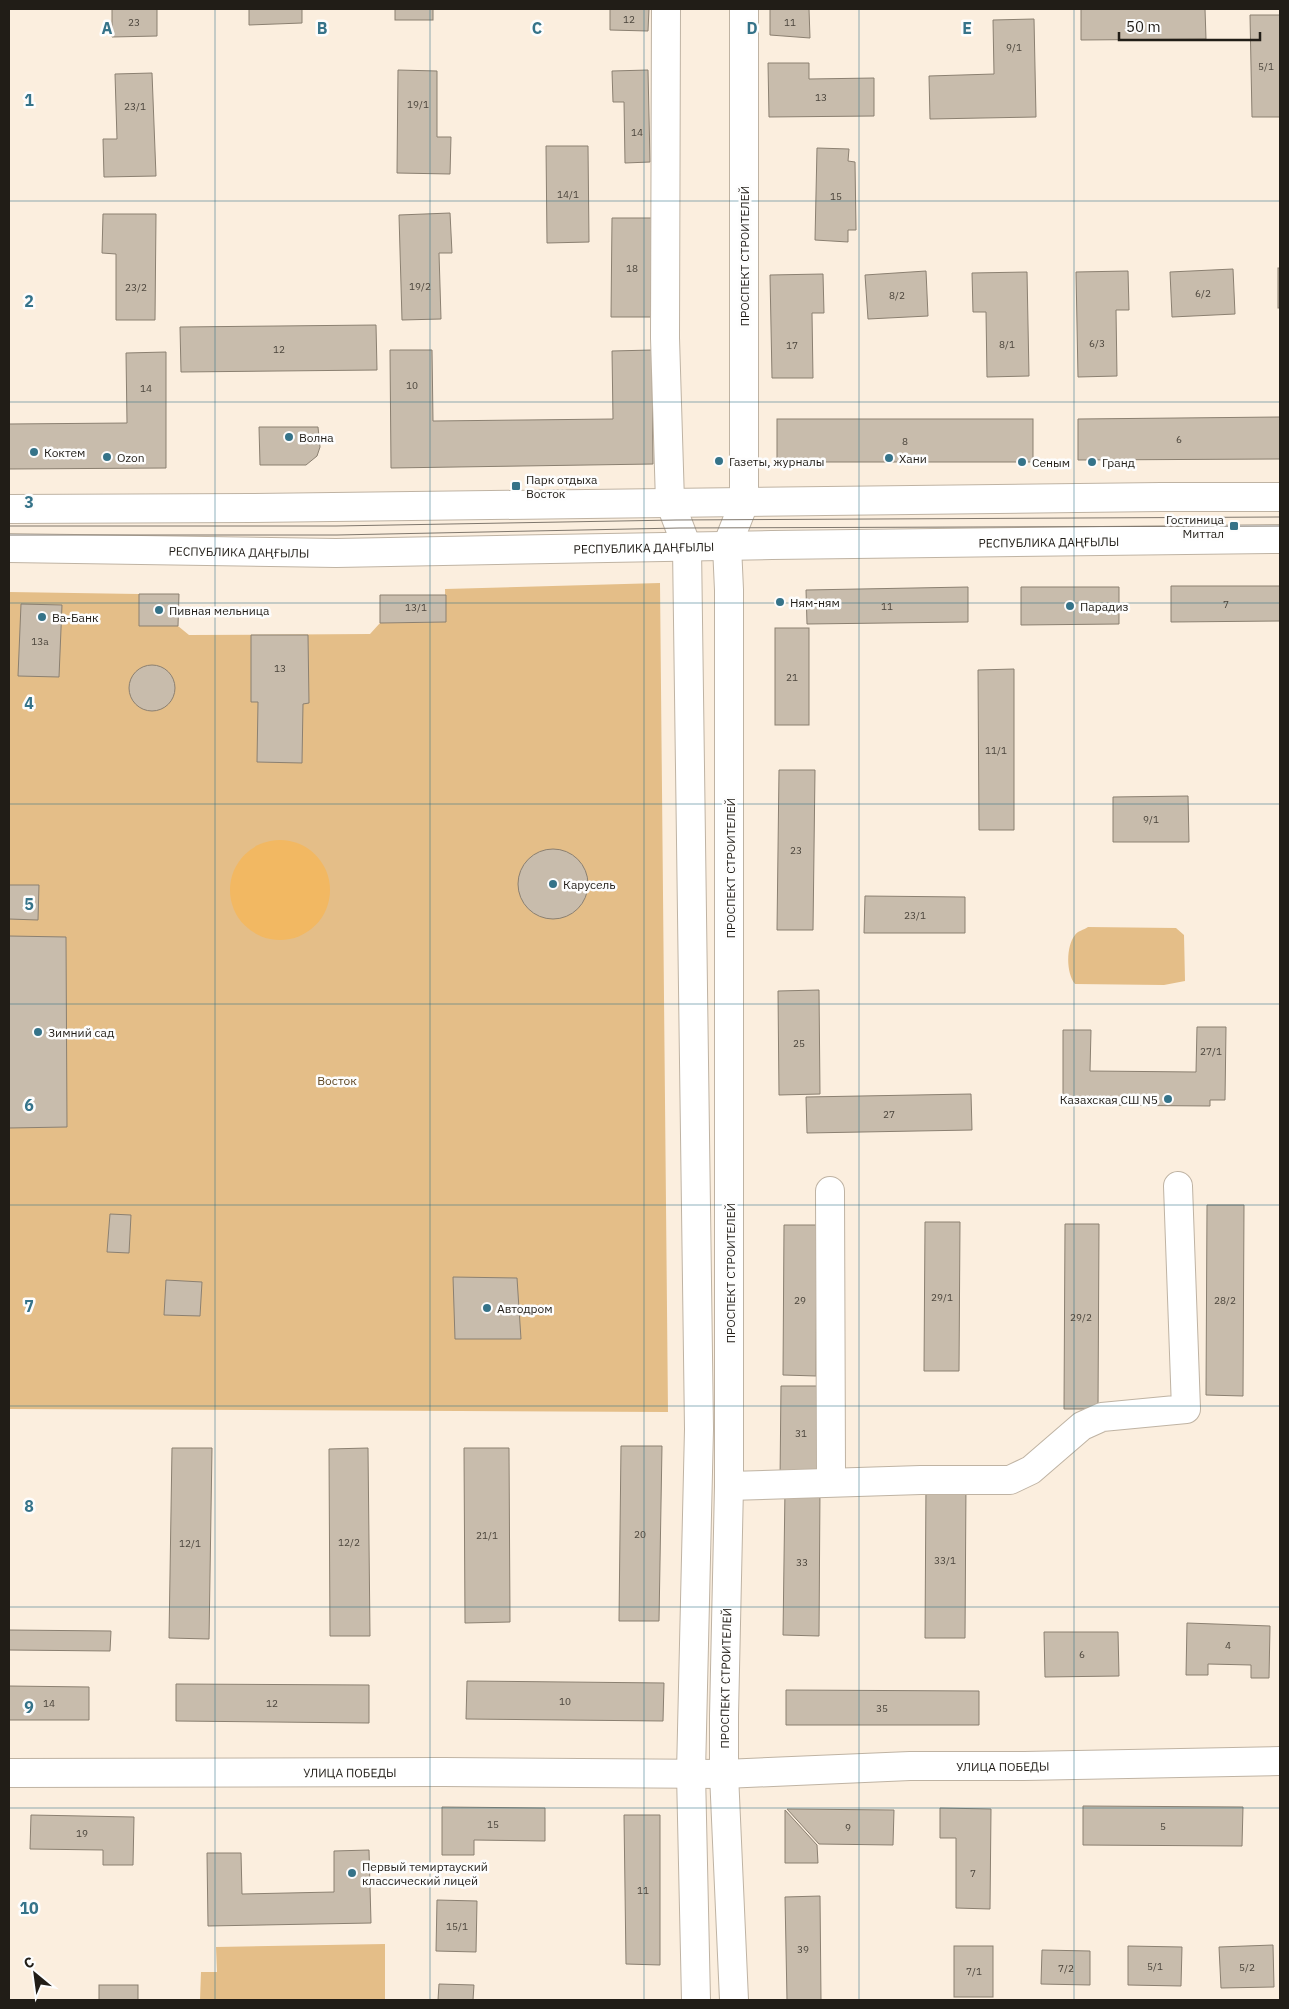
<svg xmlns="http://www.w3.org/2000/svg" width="1289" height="2009" viewBox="0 0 1289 2009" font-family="'IBM Plex Sans',sans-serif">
<rect width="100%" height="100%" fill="#fbeede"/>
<g fill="#e4be88">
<path d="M660 583 668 1412 9 1409V592L139 594V626H178L189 635 370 634 380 623 446 622 445 589Z"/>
<path d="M1088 927 1176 928 1184 935 1185 981 1164 985 1075 984C1066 973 1066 946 1075 935 1077 931 1084 930 1088 927Z"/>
<path d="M385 1944V2000H200L201 1972H217L216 1947Z"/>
</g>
<circle fill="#f2b862" cx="280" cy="890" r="50"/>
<g fill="#c8bcac" stroke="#8b8071">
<path d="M112 9H157V36L112 37Z"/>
<path d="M249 9H302V23L249 25Z"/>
<rect x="395" y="9" width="38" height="11"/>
<path d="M610 9H649L648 31 610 30Z"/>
<path d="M770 9H809L810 38 770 35Z"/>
<path d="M1081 9H1205L1206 39 1081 40Z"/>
<path d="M1250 15H1280V117H1252Z"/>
<path d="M1034 19 1036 117 930 119 929 76 994 74 993 20Z"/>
<path d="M768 63H809V79L874 78V116L769 117Z"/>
<path d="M398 70 437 71V137H451L450 174 397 173Z"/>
<path d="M648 70 650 162 625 163 624 102H613L612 71Z"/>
<path d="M152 73 156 176 104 177 103 139H117L115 74Z"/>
<path d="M546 146H588L589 242 547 243Z"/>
<path d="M817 148 849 149 848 161 855 162 856 230H848V242L815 240Z"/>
<path d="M450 213 452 253H439L441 319 402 320 399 215Z"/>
<path d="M103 214H156L155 320H116V254L102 253Z"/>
<path d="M612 218H652L651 317H611Z"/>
<rect x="1278" y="268" width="2" height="40"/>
<path d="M1233 269 1235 314 1172 317 1170 272Z"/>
<path d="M926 271 928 316 868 319 865 275Z"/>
<path d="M1128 271 1129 310H1116L1117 376 1078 377 1076 272Z"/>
<path d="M1027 272 1029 376 987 377 986 312H973L972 273Z"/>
<path d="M823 274 824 313H812L813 378H772L770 275Z"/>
<path d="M376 325 377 370 181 372 180 327Z"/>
<path d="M390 350H432L433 421 613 419 612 351 652 350 653 464 391 468Z"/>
<path d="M166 352V468L9 469V424L127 423 126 353Z"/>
<path d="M1280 417V459L1078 460V419Z"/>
<rect x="777" y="419" width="256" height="43"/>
<path d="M259 427H318L320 447 317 456 306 465H260Z"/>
<path d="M1171 586H1280V621L1171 622Z"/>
<path d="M968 587V622L807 624 806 590Z"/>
<path d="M1021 587H1119V624L1021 625Z"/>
<path d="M139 594H179L178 626H139Z"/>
<path d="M380 595H446V622L380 623Z"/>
<path d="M21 604 62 605 59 677 18 676Z"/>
<rect x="775" y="628" width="34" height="97"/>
<path d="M251 635H308L309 703 303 704 302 763 257 762 258 702H251Z"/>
<circle cx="152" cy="688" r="23"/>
<path d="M1014 669V830H979L978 670Z"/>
<path d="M779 770H815L813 930H777Z"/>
<path d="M1188 796 1189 842H1113V797Z"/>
<circle cx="553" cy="884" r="35"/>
<path d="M9 885H39L38 920 9 919Z"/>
<path d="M865 896 965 897V933H864Z"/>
<path d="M9 936 66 937 67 1127 9 1128Z"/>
<path d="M819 990 820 1094 779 1095 778 991Z"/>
<path d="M1197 1027H1226L1225 1100H1210V1106L1079 1105V1101L1063 1100V1030H1091L1090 1071 1196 1072Z"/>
<path d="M971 1094 972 1130 807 1133 806 1097Z"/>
<path d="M1207 1205H1244L1243 1396 1206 1395Z"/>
<path d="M110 1214 131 1215 129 1253 107 1252Z"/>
<path d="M925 1222H960L959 1371H924Z"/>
<path d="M1065 1224H1099L1098 1409H1064Z"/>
<path d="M784 1225H817L816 1376 783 1375Z"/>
<path d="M453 1277 517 1278 521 1339H455Z"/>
<path d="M166 1280 202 1282 200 1316 164 1315Z"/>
<path d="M781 1386H821L820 1481H780Z"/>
<path d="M621 1446H662L659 1621H619Z"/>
<path d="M172 1448H212L209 1639 169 1638Z"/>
<path d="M368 1448 370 1636H330L329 1449Z"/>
<path d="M464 1448H509L510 1622 465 1623Z"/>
<path d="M926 1483H966L965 1638H925Z"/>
<path d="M785 1488H820L819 1636 783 1635Z"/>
<path d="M1187 1623 1270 1626 1269 1678H1251V1665L1208 1664V1675H1186Z"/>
<path d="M9 1630 111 1631 110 1651 9 1650Z"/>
<path d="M1044 1632H1118L1119 1676 1045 1677Z"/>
<path d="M467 1681 664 1683 663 1721 466 1719Z"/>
<path d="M176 1684 369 1685V1723L176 1721Z"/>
<path d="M9 1686 89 1687V1720H9Z"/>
<path d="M786 1690 979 1691V1725H786Z"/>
<path d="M1083 1806 1243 1807 1242 1846 1083 1845Z"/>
<path d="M442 1807 545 1808V1841L474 1840V1855H442Z"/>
<path d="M940 1808 991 1809 990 1909 956 1908V1838H940Z"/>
<path d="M787 1809 894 1810 893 1845 819 1844Z"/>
<path d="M785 1810 817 1845 818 1863H785Z"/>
<path d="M31 1815 134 1817 133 1865H103V1850L30 1849Z"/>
<path d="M624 1815H660V1965L626 1964Z"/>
<path d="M369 1850 371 1923 208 1926 207 1853H241L242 1894 334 1892V1851Z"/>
<path d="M820 1896 821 2000H787L785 1897Z"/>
<path d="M437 1900 477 1901 476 1952 436 1951Z"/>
<path d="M1273 1945 1274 1987 1221 1988 1219 1947Z"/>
<rect x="954" y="1946" width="39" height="51"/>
<path d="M1128 1946 1182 1947 1181 1986 1128 1985Z"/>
<path d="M1042 1950 1090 1951V1985L1041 1984Z"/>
<path d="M439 1984 474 1985 473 2000H438Z"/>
<rect x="99" y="1985" width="39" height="15"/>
</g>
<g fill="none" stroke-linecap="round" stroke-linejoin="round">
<defs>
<g id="minor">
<path d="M666 9 665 338 670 502 687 547 699 1429 691 1773 696 2000"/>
<path d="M830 1191 831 1469"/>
<path d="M729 1486 921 1480H1010L1031 1470 1082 1426 1102 1417 1186 1409 1178 1186"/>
<path id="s1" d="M9 1773 443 1772 724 1774 910 1766H1024L1280 1761"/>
<path id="s2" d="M734 2000 724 1774V1716L729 1486V590L727 546 744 503V9"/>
</g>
<g id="major">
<path d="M9 509 251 508 1161 497H1280"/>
<path id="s3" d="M9 548 336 553 772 545 1280 539"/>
</g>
</defs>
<use href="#minor" stroke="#bfb3a3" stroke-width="30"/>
<use href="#major" stroke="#bfb3a3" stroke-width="30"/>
<use href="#minor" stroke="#fff" stroke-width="28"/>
<use href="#major" stroke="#fff" stroke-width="28"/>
<g stroke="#7f776d" stroke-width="1">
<path d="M9 526H336L676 520 1280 517"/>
<path d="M9 535H337L679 528 1280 526"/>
</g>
</g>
<path fill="none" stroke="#357389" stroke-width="1" stroke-opacity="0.55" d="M215 9V2000M430 9V2000M644 9V2000M859 9V2000M1074 9V2000M9 201H1280M9 402H1280M9 603H1280M9 804H1280M9 1004H1280M9 1205H1280M9 1406H1280M9 1607H1280M9 1808H1280"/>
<g fill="#357389" stroke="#fdfdfd" stroke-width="2">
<circle cx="289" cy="437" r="5"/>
<circle cx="34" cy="452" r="5"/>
<circle cx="107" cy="457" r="5"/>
<circle cx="889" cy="458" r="5"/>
<circle cx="719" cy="461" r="5"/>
<circle cx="1022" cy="462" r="5"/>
<circle cx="1092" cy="462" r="5"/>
<rect x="511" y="481" width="10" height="10" rx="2.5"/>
<rect x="1229" y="521" width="10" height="10" rx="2.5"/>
<circle cx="780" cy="602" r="5"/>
<circle cx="1070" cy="606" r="5"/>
<circle cx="159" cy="610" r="5"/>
<circle cx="42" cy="617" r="5"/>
<circle cx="553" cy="884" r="5"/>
<circle cx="38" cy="1032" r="5"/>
<circle cx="1168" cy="1099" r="5"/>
<circle cx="487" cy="1308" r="5"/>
<circle cx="352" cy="1873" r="5"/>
</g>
<g text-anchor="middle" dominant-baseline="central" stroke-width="5" stroke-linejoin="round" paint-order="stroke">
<g font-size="10" fill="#4b453c">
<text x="629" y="19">12</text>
<text x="134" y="22">23</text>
<text x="790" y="22">11</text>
<text x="1014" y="47">9/1</text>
<text x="1266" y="66">5/1</text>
<text x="821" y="97">13</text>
<text x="418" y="104">19/1</text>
<text x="135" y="106">23/1</text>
<text x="637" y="132">14</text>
<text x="568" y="194">14/1</text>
<text x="836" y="196">15</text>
<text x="632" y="268">18</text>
<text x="420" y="286">19/2</text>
<text x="136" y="287">23/2</text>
<text x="1203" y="293">6/2</text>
<text x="897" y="295">8/2</text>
<text x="1097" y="343">6/3</text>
<text x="1007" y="344">8/1</text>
<text x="792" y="345">17</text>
<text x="279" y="349">12</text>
<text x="412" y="385">10</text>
<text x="146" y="388">14</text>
<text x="1179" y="439">6</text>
<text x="905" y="441">8</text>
<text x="1226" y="604">7</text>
<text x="887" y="606">11</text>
<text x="416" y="607">13/1</text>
<text x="40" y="641">13а</text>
<text x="280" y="668">13</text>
<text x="792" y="677">21</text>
<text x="996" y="750">11/1</text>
<text x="1151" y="819">9/1</text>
<text x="796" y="850">23</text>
<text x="915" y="915">23/1</text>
<text x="799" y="1043">25</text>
<text x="1211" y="1051">27/1</text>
<text x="889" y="1114">27</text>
<text x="942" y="1297">29/1</text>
<text x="800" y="1300">29</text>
<text x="1225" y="1300">28/2</text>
<text x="1081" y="1317">29/2</text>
<text x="801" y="1433">31</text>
<text x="640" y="1534">20</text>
<text x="487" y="1535">21/1</text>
<text x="349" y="1542">12/2</text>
<text x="190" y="1543">12/1</text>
<text x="945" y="1560">33/1</text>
<text x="802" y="1562">33</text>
<text x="1228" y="1645">4</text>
<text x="1082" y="1654">6</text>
<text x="565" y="1701">10</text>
<text x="49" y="1703">14</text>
<text x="272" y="1703">12</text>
<text x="882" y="1708">35</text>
<text x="493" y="1824">15</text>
<text x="1163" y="1826">5</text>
<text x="848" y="1827">9</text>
<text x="82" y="1833">19</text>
<text x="973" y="1873">7</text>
<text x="643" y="1890">11</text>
<text x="457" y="1926">15/1</text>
<text x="803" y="1949">39</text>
<text x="1155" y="1966">5/1</text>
<text x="1247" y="1967">5/2</text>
<text x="1066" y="1968">7/2</text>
<text x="974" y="1971">7/1</text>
</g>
<g font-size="12" fill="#211d17" stroke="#fdfdfd">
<text transform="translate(744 256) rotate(-90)">ПРОСПЕКТ СТРОИТЕЛЕЙ</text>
<text stroke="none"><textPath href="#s3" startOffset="1040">РЕСПУБЛИКА ДАҢҒЫЛЫ</textPath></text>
<text stroke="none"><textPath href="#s3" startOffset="635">РЕСПУБЛИКА ДАҢҒЫЛЫ</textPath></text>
<text stroke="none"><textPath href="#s3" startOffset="230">РЕСПУБЛИКА ДАҢҒЫЛЫ</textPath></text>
<text transform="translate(730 868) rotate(-90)">ПРОСПЕКТ СТРОИТЕЛЕЙ</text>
<text transform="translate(730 1273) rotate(-90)">ПРОСПЕКТ СТРОИТЕЛЕЙ</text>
<text stroke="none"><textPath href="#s2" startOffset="322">ПРОСПЕКТ СТРОИТЕЛЕЙ</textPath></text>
<text stroke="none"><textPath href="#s1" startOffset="994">УЛИЦА ПОБЕДЫ</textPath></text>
<text stroke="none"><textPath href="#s1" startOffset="341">УЛИЦА ПОБЕДЫ</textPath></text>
</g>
<g font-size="12" fill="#211d17" stroke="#fdfdfd" text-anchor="start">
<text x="299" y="437">Волна</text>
<text x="44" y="452">Коктем</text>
<text x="117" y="457">Ozon</text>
<text x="899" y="458">Хани</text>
<text x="729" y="461">Газеты, журналы</text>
<text x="1032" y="462">Сеным</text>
<text x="1102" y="462">Гранд</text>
<text x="526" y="479">Парк отдыха<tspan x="526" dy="14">Восток</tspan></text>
<text x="1224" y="519" text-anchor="end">Гостиница<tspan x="1224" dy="14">Миттал</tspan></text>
<text x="790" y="602">Ням-ням</text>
<text x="1080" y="606">Парадиз</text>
<text x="169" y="610">Пивная мельница</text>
<text x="52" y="617">Ва-Банк</text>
<text x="563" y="884">Карусель</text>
<text x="48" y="1032">Зимний сад</text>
<text x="1158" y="1099" text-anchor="end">Казахская СШ N5</text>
<text x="497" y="1308">Автодром</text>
<text x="362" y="1866">Первый темиртауский<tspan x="362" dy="14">классический лицей</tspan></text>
</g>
<g font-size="12" fill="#5f4723" stroke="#fdfdfd">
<text x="337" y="1080">Восток</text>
</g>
</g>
<g font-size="16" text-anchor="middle" font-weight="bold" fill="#357389" stroke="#fdfdfd" stroke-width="5" stroke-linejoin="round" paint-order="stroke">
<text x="107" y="34">A</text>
<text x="322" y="34">B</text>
<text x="537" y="34">C</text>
<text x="752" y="34">D</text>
<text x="967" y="34">E</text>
<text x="29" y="106">1</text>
<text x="29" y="307">2</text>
<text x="29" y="508">3</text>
<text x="29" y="709">4</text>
<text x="29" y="910">5</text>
<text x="29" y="1111">6</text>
<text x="29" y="1312">7</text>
<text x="29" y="1512">8</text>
<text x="29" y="1713">9</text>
<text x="29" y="1914">10</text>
</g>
<rect width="1289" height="2009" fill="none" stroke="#211d17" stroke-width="20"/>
<g transform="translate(35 1974) rotate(331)" stroke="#fdfdfd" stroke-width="4" paint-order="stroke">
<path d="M0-4L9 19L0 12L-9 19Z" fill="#211d17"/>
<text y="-8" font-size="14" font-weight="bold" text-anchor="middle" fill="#211d17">С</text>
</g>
<path d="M1119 32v8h141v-8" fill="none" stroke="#211d17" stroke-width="2.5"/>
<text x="1126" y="32" font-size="15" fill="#211d17" stroke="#fdfdfd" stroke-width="4" paint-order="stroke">50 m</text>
</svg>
